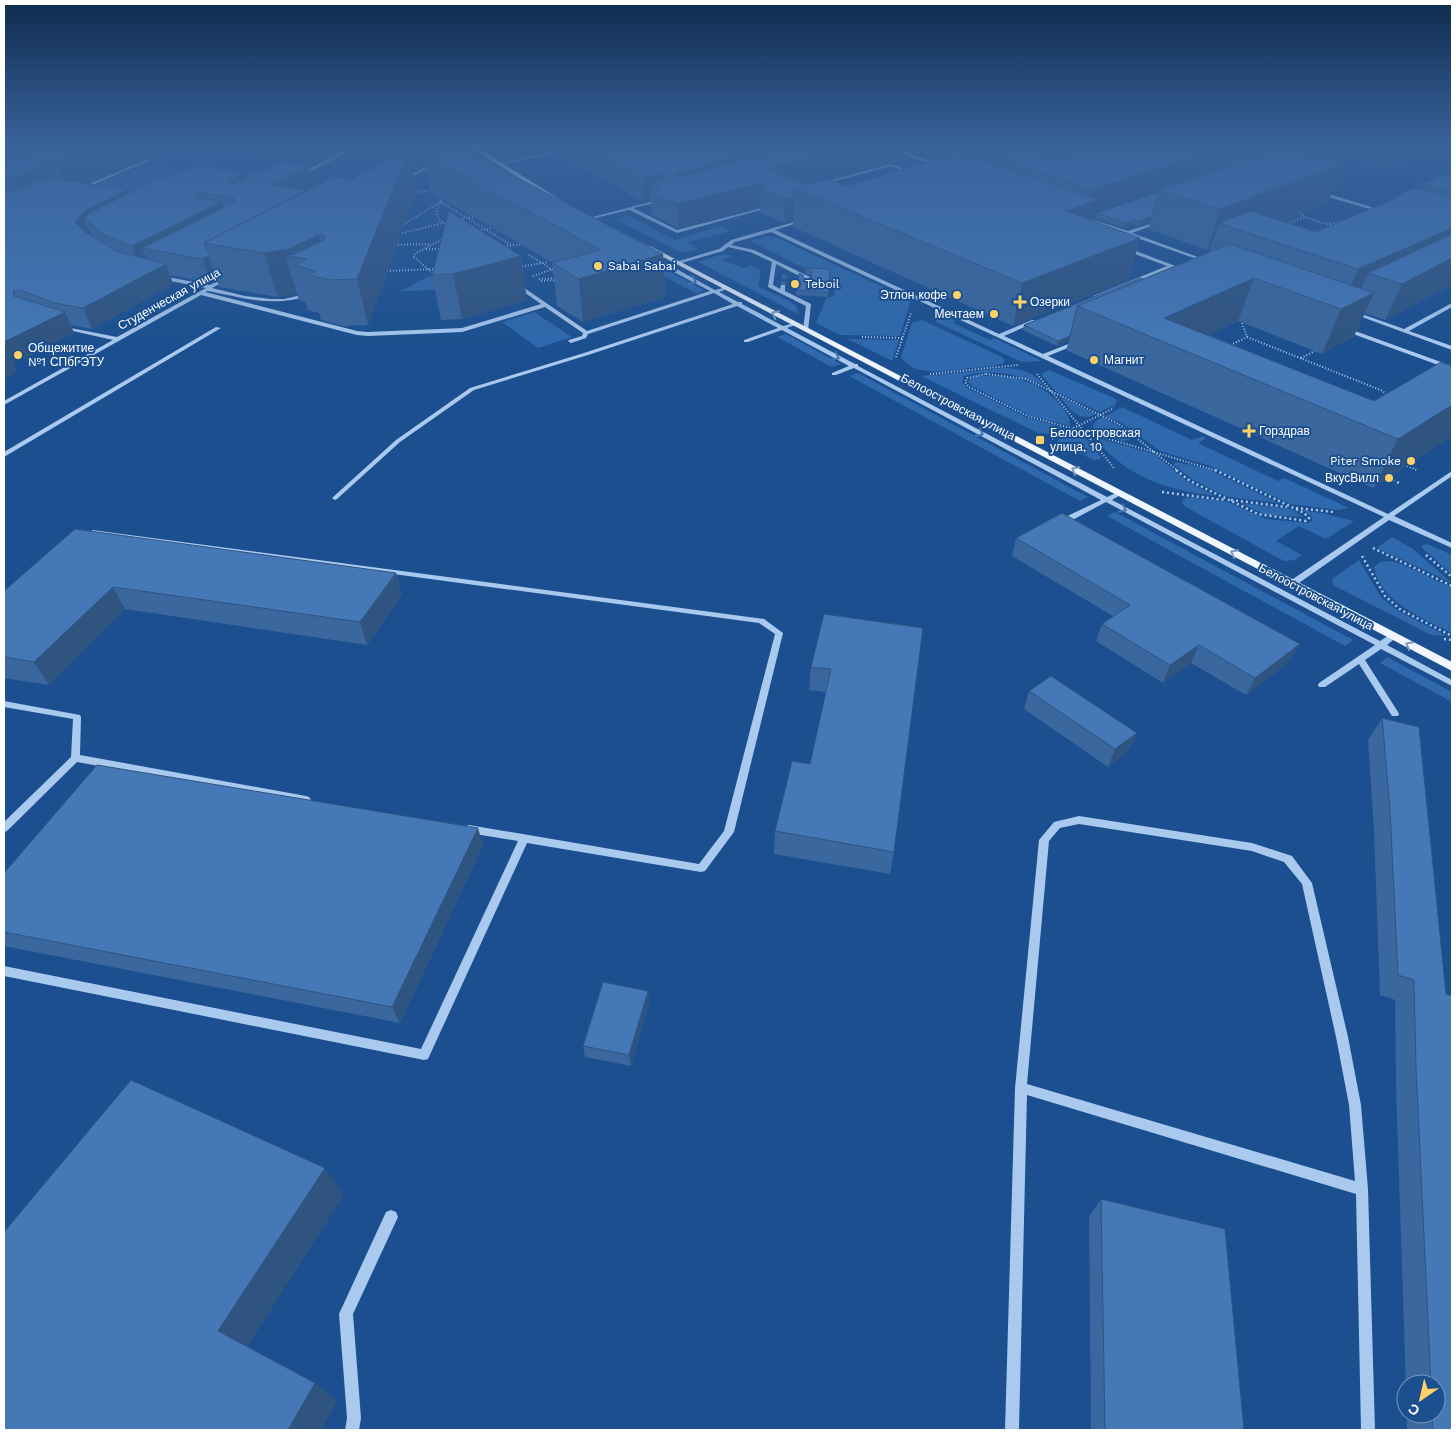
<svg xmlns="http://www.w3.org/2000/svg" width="1456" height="1434" viewBox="0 0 1456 1434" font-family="'Work Sans',sans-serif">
<rect width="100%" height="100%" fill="#1b4f8f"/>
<g fill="#2e69ad">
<path d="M1016 146H1054L1059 151 1030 159Z"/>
<path d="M146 164 187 171 137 199 83 190Z"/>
<path d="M542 204 704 290 697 294 535 206Z"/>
<path d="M628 215 674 240 722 226 731 231 688 242 699 249 682 253 616 220Z"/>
<path d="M766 236 775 237 911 300 900 336 840 335 816 323 826 299 834 295 835 284 750 241Z"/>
<path d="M719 255H731L733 256 722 260 743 268 752 265 761 270 758 286 794 304 797 307 798 314 698 262Z"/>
<path d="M463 275 436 290 401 291 429 276Z"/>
<path d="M535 312 540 316 572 337 538 348 502 322Z"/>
<path d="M943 315 956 321 953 323 990 340 994 338 1042 361 1026 362 1019 361 936 322V317Z"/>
<path d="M922 320 1002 357 1005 360 1004 363C994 367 983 367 972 368 952 370 914 379 901 357L912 323Z"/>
<path d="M786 334 841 364 832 367 777 337Z"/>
<path d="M848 339 899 340 892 361Z"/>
<path d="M1005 368C1025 369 1031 371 1045 386 1020 375 991 368 964 376L962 382 967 388 1026 417 1067 429 1056 434 1038 433 921 376Z"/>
<path d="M1049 370 1114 398 1117 401 1115 405 1100 412 1056 392 1041 374Z"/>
<path d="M858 373 1088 497 1080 501 849 376Z"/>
<path d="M977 376C1010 375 1039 379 1061 406 1067 414 1070 417 1070 426L1029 415 972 386 968 382 970 378Z"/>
<path d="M1060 397 1096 414C1078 423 1070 409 1060 397Z"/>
<path d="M1122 407 1192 440 1204 436 1205 439 1198 443 1278 481 1284 478 1349 508 1337 510 1290 504 1210 466 1160 451 1122 423 1106 416Z"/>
<path d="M1102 417 1117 425 1131 436V439L1123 441 1092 433C1092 425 1095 421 1102 417Z"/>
<path d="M1075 435 1088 440 1101 457 1100 459 1094 460 1057 443 1059 438Z"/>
<path d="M1094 437 1154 454 1188 482 1216 496C1166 490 1126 477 1094 437Z"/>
<path d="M1177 462 1208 469 1278 503 1228 497 1193 480 1173 464Z"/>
<path d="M1190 497 1228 502 1266 519 1308 523 1312 521V517L1302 510 1321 513 1354 521 1326 539 1299 526 1276 541 1302 555 1295 560 1284 561 1184 506 1182 502 1184 499Z"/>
<path d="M1240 503 1291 509 1304 517 1266 515Z"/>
<path d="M1115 512 1353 640 1345 646 1107 516Z"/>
<path d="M1392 537 1413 549 1452 583 1377 548Z"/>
<path d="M1428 544 1452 555V574L1422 548V545Z"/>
<path d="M1359 560 1381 597 1398 611 1447 636 1431 635 1333 585 1332 579Z"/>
<path d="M1392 561 1404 565 1452 588V633C1425 619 1379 602 1374 567L1380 562Z"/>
<path d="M1387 657 1452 692V702L1380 663Z"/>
</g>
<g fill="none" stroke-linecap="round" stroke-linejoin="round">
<path stroke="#3d69a0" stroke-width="4.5" stroke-dasharray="4.5 2.5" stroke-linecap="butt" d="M783 286 785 272"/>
<g stroke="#a9c9ee" stroke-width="2" stroke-dasharray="1 2" stroke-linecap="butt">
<path d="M1066 146 1072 151 1083 155"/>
<path d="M1067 147 1088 146"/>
<path d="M979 149 1001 157"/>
<path d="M970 155 984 151"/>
<path d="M1051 161 1076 153"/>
<path d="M284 164 300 146"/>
<path d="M243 175 269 170"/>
<path d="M418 192 432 191"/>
<path d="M442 197C436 214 432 215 448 226"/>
<path d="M441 202 511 245"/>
<path d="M1299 210 1304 217 1333 226"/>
<path d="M457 219 475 217"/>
<path d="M1286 224 1304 217"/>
<path d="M1330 224 1343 222"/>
<path d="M401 226 440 202"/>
<path d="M478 231 491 228"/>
<path d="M399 234 443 223"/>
<path d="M392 245 431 244"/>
<path d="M504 246 525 244"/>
<path d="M426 249H442"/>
<path d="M529 255 556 272"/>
<path d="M519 267 548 262"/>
<path d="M384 271 438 269"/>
<path d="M435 275 414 257 416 253 443 239"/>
<path d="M533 276 553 269"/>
<path d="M539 279 558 278"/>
<path d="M541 281 557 280"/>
<path d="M1242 323 1247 337"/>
<path d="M862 337 903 338"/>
<path d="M1247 337 1383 391 1386 395 1360 410 1357 417 1339 428 1190 365Z"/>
<path d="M896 357 911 313"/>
<path d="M1301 358 1315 351"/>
<path d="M930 374 1018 365"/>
<path d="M986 374 1026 379 1119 424 1154 452 1028 416 969 387 965 382 967 378Z"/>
<path d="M1037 374 1114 468"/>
<path d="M1052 439 1114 408"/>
<path d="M1154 452 1217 471"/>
<path d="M1154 452 1178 471"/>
<path d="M1407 466 1417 470"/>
</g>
<g stroke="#a9c9ee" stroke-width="2.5" stroke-dasharray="2 3" stroke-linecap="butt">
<path d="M1176 470 1190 481 1258 514 1306 521 1309 518 1304 513 1215 470"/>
<path d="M1388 478 1399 483"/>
<path d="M1162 492 1225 500"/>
<path d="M1231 500 1287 507"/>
<path d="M1296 508 1334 512"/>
<path d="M1373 548 1452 586"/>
<path d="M1426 555 1452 577"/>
<path d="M1362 556 1385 596 1401 610 1452 636"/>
<path d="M1444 639 1452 640"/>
</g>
<g fill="#a9c9ee" fill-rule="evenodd">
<path d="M354 146H360L301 176 298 175Z"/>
<path d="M455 146H460L478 159 475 160Z"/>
<path d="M578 146H587L498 165 496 164Z"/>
<path d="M892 146H896L897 149 940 165 937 166 894 151Z"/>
<path d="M148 159 151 160 83 189 79 188Z"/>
<path d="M434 162 437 163 406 180 403 179Z"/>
<path d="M891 164 916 174 913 175 891 166 823 184 821 183Z"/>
<path d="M1318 192H1322L1384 211 1380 212 1318 194Z"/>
<path d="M661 199 663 201 633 208 677 230 762 208 764 209 677 233 629 210 591 219 589 218Z"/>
<path d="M1081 216 1128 231 1163 220V222L1132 233 1209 261 1205 262 1081 218Z"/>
<path d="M801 220 805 221 775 230 999 334 1032 320H1036V322L1004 336 1043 354 1076 341H1080V343L1048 356 1388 514 1452 471V476L1394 516 1452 543V548L1389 520 1296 585H1290L1289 583 1290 581 1384 517 771 232 735 242 731 245 754 250 810 277 809 283H805V279L776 264 773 285 780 289 781 285H785V291L811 304 808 331 803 330 806 306 768 287 772 262 750 252 728 247 723 251 671 266 715 290 727 287V289L719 292 738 302H742V304L783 326 795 323V325L787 328 855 364H858V366L1107 497 1118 492H1122V494L1112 500 1380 641 1391 634H1397L1398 636 1387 645 1452 680V686L1381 649 1365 660 1398 712 1399 714 1398 716H1392L1359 664 1325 687H1319L1318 685 1319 683 1375 645 1106 502 1065 524H1059V520L1101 500 854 368 836 375H832V373L849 366 782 330 748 342H744V340L778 328 737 306 588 355 474 390 400 442 337 499 335 500 332 498 396 440 470 388 584 353 733 304 714 293 588 334 586 338 571 343 568 341 569 340 582 336 583 333 545 307 462 332 368 336 357 335 201 295 4 405V401L113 340 60 328V326L117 337 206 288 160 279 159 278 162 276 210 285 227 276 230 278 229 279 212 288 245 296 271 299H284L310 293V295C274 308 244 298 208 291L205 292 357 331 368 332 462 328 541 304 518 288V286L520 285 587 331 710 291 651 260V258H655L669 265V264L719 249 731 240Z"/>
<path d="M1124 248H1128L1186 270 1184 271 1172 267 1097 298H1093V296L1167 266 1124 250Z"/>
<path d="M1452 303V307L1409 331 1452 346V350L1351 313 1356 312 1404 329Z"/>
<path d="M216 327 221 328 4 457V452Z"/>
<path d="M1344 327 1452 366V370L1342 330V328Z"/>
<path d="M92 530 764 619 783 633 734 832 705 871 701 872 527 843 428 1059 424 1060 4 976V966L421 1049 518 841 469 833 466 832 464 829 466 826 469 825 699 864 724 831 775 634 759 623 95 534H92Z"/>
<path d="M4 701 80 715 81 717 80 755 306 796 309 797 311 800 309 803 306 804 77 762 7 831 4 832V822L71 757 73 719 4 707Z"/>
<path d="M1079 816 1252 843 1292 856 1312 883 1348 1037 1361 1105 1368 1189 1375 1430H1361L1356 1194 1027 1095 1019 1430H1005L1015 1088 1039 840 1054 822ZM1079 824 1252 851 1284 862 1302 884 1336 1037 1349 1105 1355 1181 1027 1084 1049 841 1060 828Z"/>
<path d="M391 1210 396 1212 398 1217 353 1314 361 1418 359 1430H345L347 1418 339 1314 386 1212Z"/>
</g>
<g fill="#f0f6ff" fill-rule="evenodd">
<path d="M468 146H475L562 201 557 202Z"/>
<path d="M646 246H650L1452 662V671L646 248Z"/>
</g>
</g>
<g fill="#3a679d" fill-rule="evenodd">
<path d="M4 146H175L149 157 135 155 137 161 84 183 129 193 246 174 254 175 308 166 313 187 352 179 391 159 349 153 348 146H420L421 150 410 156 417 189 368 325 343 326 321 320 319 313 308 310 305 302 299 300 297 294 278 297 219 287 217 280 211 283 170 275 173 284 92 329 71 325 74 333 13 364 17 372 4 379Z"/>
<path d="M568 146H996L964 155 992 164 993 157 1058 160 1087 151 1081 146H1452V151L1435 152 1405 163 1397 161 1385 166 1350 157 1336 162 1343 164 1328 202 1281 221 1316 232 1391 200 1393 197 1421 189 1423 184 1452 171V285L1385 320 1365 313 1354 336 1322 354 1238 321 1209 335 1374 401 1452 366V436L1373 488 1066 350 1069 341 1057 346 1023 330 1024 325 1143 279 1209 253 1210 249 1207 250 1148 229 1151 221 1138 226 1134 224 1124 228 1096 218 1097 213 1159 192V190L1210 172 1096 211 1094 221 1140 238 1129 279 1013 326 793 227V220L784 223 760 212V207L678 228 652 214 651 200 644 202 570 160ZM902 149 913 153 921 150 943 158 846 186 807 185 801 183 901 156Z"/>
<path d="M423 154 663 254 665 297 583 322 557 306 552 263H553L430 192Z"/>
<path d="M449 211 527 300 462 319 441 320 432 275Z"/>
<path d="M805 268 830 269 828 297 796 295 797 290 804 279 811 278V276L805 273Z"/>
<path d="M1016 538 1290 661 1246 695 1191 663 1163 683 1096 641 1102 624 1113 616 1012 556Z"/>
<path d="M396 573 402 595 367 645 125 609 49 685 4 678V591Z"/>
<path d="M824 614 894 852 890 874 774 854 775 831 810 764 826 692 809 690 811 667Z"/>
<path d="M1029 691 1137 733 1129 750 1108 767 1024 709Z"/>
<path d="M1382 718 1446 994 1452 1430H1407V1414H1436V1384H1406V1388L1396 1086 1395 1000 1380 995 1374 831 1368 740Z"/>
<path d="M483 845 400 1023 4 946V873Z"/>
<path d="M648 991 649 1002 631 1066 585 1057 583 1046Z"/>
<path d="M1101 1199 1244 1430H1091L1089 1217Z"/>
</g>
<g fill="#305480">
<path d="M94 146H132L137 161 67 190 55 162Z"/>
<path d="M145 146H175L149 157Z"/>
<path d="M398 146H420L421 150 410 156 417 189 368 325 357 279 401 160Z"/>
<path d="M854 146H902L901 156 768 191 767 169Z"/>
<path d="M913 146H921V150L913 153Z"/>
<path d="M949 146H996L947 160Z"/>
<path d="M1326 146H1354L1350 157 1285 181 1293 158Z"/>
<path d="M1393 146H1403L1397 161 1385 166Z"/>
<path d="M1413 146H1437L1435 152 1405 163Z"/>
<path d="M765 149 764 171 675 197 674 174Z"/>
<path d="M1217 150 1210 172 1096 211 1089 240 1066 211 1088 203 1092 190Z"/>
<path d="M6 159 14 177 45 166 57 195 27 207 14 178 4 176V160Z"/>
<path d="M1343 164 1328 202 1249 233 1219 223 1210 249 1207 250 1220 209Z"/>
<path d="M308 166 313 188 276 207 262 190Z"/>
<path d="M246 173 252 194 237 204 230 183V180Z"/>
<path d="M662 174 663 197 660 188 650 183 651 200 644 202 642 178Z"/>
<path d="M762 183V189L760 188V207L678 228 677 204Z"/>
<path d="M128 190 135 208 84 218 90 233 85 240 76 223V220L86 210Z"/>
<path d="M794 196 793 220 784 223 785 199Z"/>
<path d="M221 202 228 224 142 248 148 265 141 269 132 246Z"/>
<path d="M1152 216 1151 221 1138 226 1139 221Z"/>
<path d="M1135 220 1134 224 1124 228 1125 223Z"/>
<path d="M1452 228V254L1368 273 1357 298 1343 305 1358 269Z"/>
<path d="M318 235 330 278 316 271 307 259 285 256 297 294 278 297 264 253Z"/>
<path d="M1140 238 1129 279 1013 326 1022 283Z"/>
<path d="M663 254 665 297 583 322 579 279Z"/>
<path d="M209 256 217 280 211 283 202 259Z"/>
<path d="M521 256 527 300 462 319 453 274Z"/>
<path d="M1452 258V285L1385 320 1402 284Z"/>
<path d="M166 264 173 284 92 329 83 308Z"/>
<path d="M1254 278 1238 321 1180 349 1164 318Z"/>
<path d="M1374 293 1354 336 1322 354 1341 309Z"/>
<path d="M65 312 74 333 13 364 17 372 4 379V342Z"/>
<path d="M1070 336 1069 341 1057 346 1058 341Z"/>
<path d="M1452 405V436L1373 488 1398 439Z"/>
<path d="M396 573 402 595 367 645 360 622Z"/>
<path d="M113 587 125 609 49 685 34 662Z"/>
<path d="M1300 644 1290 661 1246 695 1255 678Z"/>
<path d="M1199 645 1191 663 1163 683 1170 665Z"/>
<path d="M1137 733 1129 750 1108 767 1115 749Z"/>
<path d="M478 828 483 845 400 1023 392 1007Z"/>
<path d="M648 991 649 1002 631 1066 629 1055Z"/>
<path d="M325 1168 344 1195 244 1352 218 1331Z"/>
<path d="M315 1383 337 1401 321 1430H288Z"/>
</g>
<g fill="#4478b7" stroke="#305480" fill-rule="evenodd">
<path d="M4 146H94L55 162 4 154Z"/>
<path d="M583 146H854L767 169 807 185 794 188V196L785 199 760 188 766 186 762 183 677 204 651 191 660 188 650 183 665 179 662 174 642 178ZM765 149 770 151 769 153 680 177 674 174Z"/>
<path d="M1104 146H1326L1306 153 1286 148 1287 147 1265 154 1252 152 1251 155 1256 157 1253 158 1226 150H1217L1092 190 993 157 1022 149 1058 160Z"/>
<path d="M1287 147 1286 148 1343 164 1220 209 1159 190Z"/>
<path d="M409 150 357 279 331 280 308 275 316 271 295 265 307 259 285 256 294 254 324 240 325 236 323 235H318L289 249 264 253 204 243 334 177 352 179Z"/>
<path d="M470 153 663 254 579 279 552 263 601 250 423 154Z"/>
<path d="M960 153 1099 200 1066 211 1140 238 1022 283 794 188 829 179 846 186Z"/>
<path d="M17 161 45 166 14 178 4 176V166Z"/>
<path d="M281 163 308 166 270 185 306 190 204 243 209 256 202 259 142 248 235 202 234 197 196 193 199 198 221 202 132 246 105 235 84 218 91 212 150 183 198 165 246 173 230 180V183L233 185Z"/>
<path d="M1452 171V192L1423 184Z"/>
<path d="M246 174 254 175 247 178Z"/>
<path d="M49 178 128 190 86 210 76 220V223L88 234 116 251 166 264 83 308 55 303 20 290 13 291 14 296 65 312 4 342V193Z"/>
<path d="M1415 188 1452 197V228L1358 269 1219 223 1250 211 1316 232 1396 198 1393 197Z"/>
<path d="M1159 192 1152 216 1139 221 1135 220 1125 223 1097 213Z"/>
<path d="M449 211 521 256 453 274 432 275Z"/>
<path d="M1452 234V258L1402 284 1368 273Z"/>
<path d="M1230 244 1374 293 1341 309 1254 278 1164 318 1374 401 1441 362 1452 366V405L1398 439 1077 306Z"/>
<path d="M805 268 830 269 829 292 797 290 799 273 803 275 804 279 811 278 812 271Z"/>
<path d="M1140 278 1143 279 1077 306 1070 336 1058 341 1024 325Z"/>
<path d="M1062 513 1300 644 1255 678 1199 645 1170 665 1102 624 1130 605 1016 538Z"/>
<path d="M75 529 396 573 360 622 113 587 34 662 4 657V591Z"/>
<path d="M824 614 923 628 894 852 775 831 792 761 810 764 831 669 811 667Z"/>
<path d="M1051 676 1137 733 1115 749 1029 691Z"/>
<path d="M1382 718 1419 727 1446 994 1452 996V1430H1433L1432 1414H1436V1384H1431L1416 1067 1414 980 1398 975 1390 809Z"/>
<path d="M97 765 478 828 392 1007 4 932V873Z"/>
<path d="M603 982 648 991 629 1055 583 1046Z"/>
<path d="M131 1080 325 1168 218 1331 315 1383 288 1430H4V1232Z"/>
<path d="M1101 1199 1225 1229 1244 1430H1105Z"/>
</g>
<defs><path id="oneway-chevron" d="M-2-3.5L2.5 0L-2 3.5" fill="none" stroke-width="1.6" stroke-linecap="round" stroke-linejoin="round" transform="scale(1.25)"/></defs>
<g stroke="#4674ac">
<use href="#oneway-chevron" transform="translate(693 281) rotate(28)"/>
<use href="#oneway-chevron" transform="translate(836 357) rotate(28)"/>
<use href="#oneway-chevron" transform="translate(980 433) rotate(28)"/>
<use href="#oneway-chevron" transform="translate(1123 509) rotate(28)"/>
</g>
<g stroke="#7b9ac1">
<use href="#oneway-chevron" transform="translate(775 314) rotate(-153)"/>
<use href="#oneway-chevron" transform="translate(1075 470) rotate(-152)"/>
<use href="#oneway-chevron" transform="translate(1234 553) rotate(-153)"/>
<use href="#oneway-chevron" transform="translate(1409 645) rotate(-152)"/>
</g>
<linearGradient id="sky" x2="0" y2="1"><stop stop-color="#0f2b4f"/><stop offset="0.42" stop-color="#39639b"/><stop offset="1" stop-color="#39639b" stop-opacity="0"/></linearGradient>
<rect width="1456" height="347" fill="url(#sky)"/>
<g fill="#ffd166" stroke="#1b4f8f" stroke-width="2">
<circle cx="598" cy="266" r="5"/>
<circle cx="795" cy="284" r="5"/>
<circle cx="957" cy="295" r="5"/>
<path d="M1017.5 294.5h5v5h5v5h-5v5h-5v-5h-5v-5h5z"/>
<circle cx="994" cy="314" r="5"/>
<circle cx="18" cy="355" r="5"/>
<circle cx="1094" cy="360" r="5"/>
<path d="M1246.5 423.5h5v5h5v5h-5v5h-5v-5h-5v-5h5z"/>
<rect x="1035" y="435" width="10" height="10" rx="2.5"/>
<circle cx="1411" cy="461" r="5"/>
<circle cx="1389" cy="478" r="5"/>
</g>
<g text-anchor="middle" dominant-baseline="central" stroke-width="4" stroke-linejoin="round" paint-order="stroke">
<g font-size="12" fill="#fff" stroke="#1b4f8f" text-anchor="start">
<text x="608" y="266">Sabai Sabai</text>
<text x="805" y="284">Teboil</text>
<text x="947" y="295" text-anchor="end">Этлон кофе</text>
<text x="1030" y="302">Озерки</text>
<text x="984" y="314" text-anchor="end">Мечтаем</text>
<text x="28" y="348">Общежитие<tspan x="28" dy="14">№1 СПбГЭТУ</tspan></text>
<text x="1104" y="360">Магнит</text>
<text x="1259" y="431">Горздрав</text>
<text x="1050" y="433">Белоостровская<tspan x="1050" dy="14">улица, 10</tspan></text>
<text x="1401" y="461" text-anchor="end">Piter Smoke</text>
<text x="1379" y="478" text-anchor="end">ВкусВилл</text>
</g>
<g font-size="12" fill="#fff" stroke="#1b4f8f">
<text transform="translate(169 299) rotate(-29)">Студенческая улица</text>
<text transform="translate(958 407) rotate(28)">Белоостровская улица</text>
<text transform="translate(1316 597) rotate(28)">Белоостровская улица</text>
</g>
</g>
<rect width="1456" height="1434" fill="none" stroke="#ffffff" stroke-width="10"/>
<g transform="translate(1421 1399) rotate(214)"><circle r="24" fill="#1b4f8f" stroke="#7695bc"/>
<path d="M0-4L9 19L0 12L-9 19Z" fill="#ffd166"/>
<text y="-8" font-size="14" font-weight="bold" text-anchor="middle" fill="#ffffff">С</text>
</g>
</svg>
